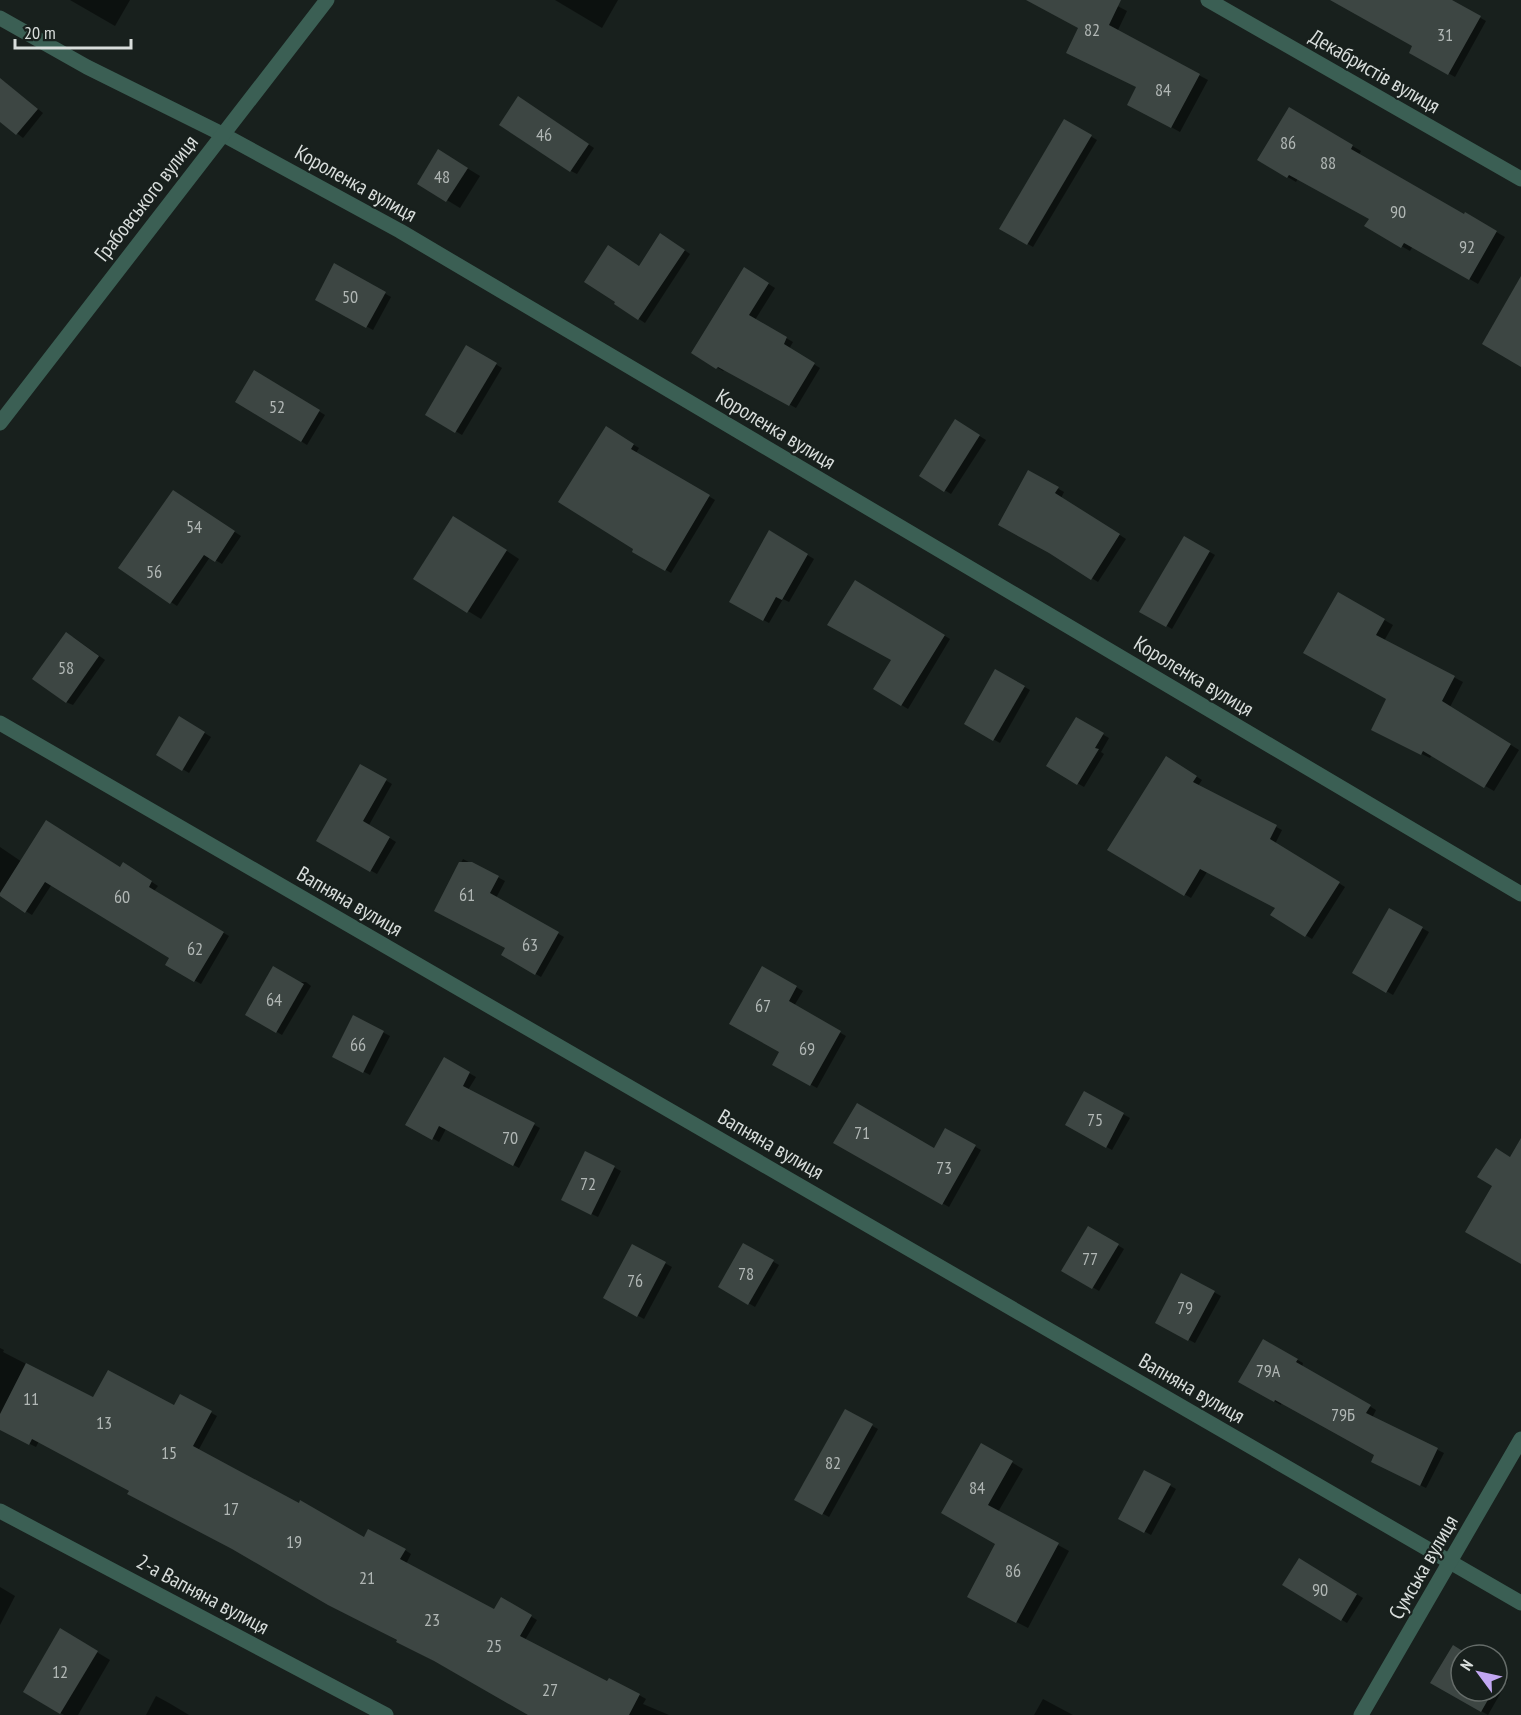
<svg xmlns="http://www.w3.org/2000/svg" width="1521" height="1715" viewBox="0 0 1521 1715" font-family="'PT Sans Narrow',sans-serif">
<rect width="100%" height="100%" fill="#18201d"/>
<g fill="#0007">
<path d="M70 0H130L115 26Z"/>
<path d="M555 0H618L602 28Z"/>
<path d="M1029 0H1106L1127 11 1117 32 1208 80 1180 132 1129 104 1138 87 1080 28Z"/>
<path d="M1333 0H1449L1486 21 1455 77 1411 52 1414 46Z"/>
<path d="M4 82 43 113 23 138 0 120V87Z"/>
<path d="M525 102 594 148 577 174 571 171Z"/>
<path d="M1289 109 1361 151 1359 155 1464 216 1465 214 1505 237 1478 284 1413 246 1410 251 1366 226 1371 219 1298 178 1296 182 1259 160Z"/>
<path d="M1065 121 1097 140 1033 247 1001 228Z"/>
<path d="M452 159 480 176 460 208 419 183Z"/>
<path d="M667 238 690 254 645 323 616 304 639 267Z"/>
<path d="M335 265 391 297 373 330 317 299Z"/>
<path d="M744 269 775 288 755 320 793 342 789 349 820 368 796 408 725 369 723 371 693 353Z"/>
<path d="M467 347 502 368 462 435 427 414Z"/>
<path d="M255 372 325 415 307 445 237 401Z"/>
<path d="M955 421 986 440 951 494 921 476Z"/>
<path d="M606 428 639 448 636 453 715 500 671 573 634 551Z"/>
<path d="M1029 472 1064 492 1061 498 1126 539 1098 582 1052 553Z"/>
<path d="M179 496 241 536 222 564 210 557 177 606 120 568Z"/>
<path d="M467 525 519 559 481 619 468 611Z"/>
<path d="M769 532 814 559 789 602 783 599 769 623 731 602Z"/>
<path d="M1185 538 1215 555 1172 629 1142 611Z"/>
<path d="M855 582 950 639 908 709 875 689 893 660Z"/>
<path d="M1339 594 1393 625 1384 641 1463 682 1450 707 1519 750 1494 791 1432 755 1430 758 1382 734 1388 699Z"/>
<path d="M73 637 105 660 73 705 66 702Z"/>
<path d="M996 671 1030 690 1000 743 966 724Z"/>
<path d="M180 718 211 737 189 773 158 754Z"/>
<path d="M1076 719 1109 738 1101 752 1104 754 1084 787 1048 766Z"/>
<path d="M1167 758 1202 780 1198 786 1282 830 1275 844 1345 887 1312 939 1272 915 1277 908 1207 872 1191 898 1109 850Z"/>
<path d="M361 766 392 784 369 825 396 842 377 874 318 841Z"/>
<path d="M0 847 22 862 121 869 124 864 158 886 154 891 229 936 201 984 167 965 172 958 52 884 32 915 0 895Z"/>
<path d="M463 859 505 881 496 898 564 937 541 977 503 955 507 947 436 911Z"/>
<path d="M1389 910 1429 932 1393 995 1354 972Z"/>
<path d="M763 968 803 991 794 1006 846 1036 817 1088 774 1064 781 1051Z"/>
<path d="M299 982H306L311 986 282 1035 247 1014Z"/>
<path d="M354 1017 390 1036 370 1075 334 1056Z"/>
<path d="M444 1059 476 1077 468 1090 540 1128 519 1168 446 1129 439 1142 407 1124Z"/>
<path d="M1085 1093 1130 1118 1112 1150 1067 1125Z"/>
<path d="M946 1130 981 1150 949 1207 835 1142 935 1150Z"/>
<path d="M586 1153 621 1171 598 1217 569 1203Z"/>
<path d="M1089 1228 1124 1249 1099 1291 1064 1270Z"/>
<path d="M744 1245 779 1265 755 1307 720 1286Z"/>
<path d="M632 1246 672 1267 644 1319 605 1298Z"/>
<path d="M1182 1275 1221 1296 1195 1343 1157 1323Z"/>
<path d="M1263 1341 1303 1363 1302 1367 1376 1410 1372 1418 1444 1453 1426 1488 1379 1465 1376 1455 1282 1402 1281 1405 1240 1382Z"/>
<path d="M0 1348 4 1350 3 1352 94 1399 174 1407 180 1396 217 1416 198 1451 364 1539 405 1550 411 1554 406 1564 495 1611 501 1599 537 1620 525 1640 608 1683 609 1680 639 1695 646 1699 643 1704 669 1715H531L39 1441 36 1447 0 1429Z"/>
<path d="M845 1411 878 1429 829 1517 796 1499Z"/>
<path d="M982 1445 1023 1469 998 1512 1069 1551 1028 1628 979 1602 997 1544 943 1512Z"/>
<path d="M1145 1472 1176 1489 1151 1535 1120 1518Z"/>
<path d="M1300 1560 1363 1598 1347 1623 1284 1584Z"/>
<path d="M0 1587 15 1596 0 1625Z"/>
<path d="M60 1630 110 1660 78 1715H64L25 1692Z"/>
<path d="M1453 1647 1466 1655H1461V1691H1497V1673L1508 1680 1488 1715 1433 1683Z"/>
<path d="M156 1696 169 1703 189 1715H146Z"/>
<path d="M1043 1699 1073 1715H1034Z"/>
</g>
<g fill="#3d4643">
<path d="M1026 0H1121L1109 25 1200 74 1171 128 1127 105 1136 87 1066 53 1078 28Z"/>
<path d="M1330 0H1452L1481 16 1448 75 1409 53 1412 46Z"/>
<path d="M0 78 38 109 16 135 0 122Z"/>
<path d="M518 96 589 144 570 172 499 125Z"/>
<path d="M1289 107 1353 145 1351 149 1464 214 1465 212 1497 231 1469 280 1404 243 1401 248 1364 226 1369 219 1289 175 1287 178 1257 160Z"/>
<path d="M1064 119 1092 135 1027 245 999 229Z"/>
<path d="M438 149 468 168 446 202 417 184Z"/>
<path d="M660 233 685 250 638 320 614 304 615 302 584 282 608 245 639 266Z"/>
<path d="M334 263 386 292 366 328 315 300Z"/>
<path d="M744 267 769 283 749 315 787 337 784 344 815 363 789 406 718 367 716 369 691 353Z"/>
<path d="M1521 276V367L1482 344Z"/>
<path d="M466 345 497 363 455 433 425 415Z"/>
<path d="M254 370 320 410 301 442 235 402Z"/>
<path d="M955 419 980 435 944 492 919 476Z"/>
<path d="M606 426 634 444 631 449 710 495 665 571 632 552 633 549 558 502Z"/>
<path d="M1028 470 1059 487 1055 493 1120 534 1091 580 1049 553 998 525Z"/>
<path d="M173 490 235 531 215 562 204 555 170 604 118 568Z"/>
<path d="M453 516 507 550 467 613 413 579Z"/>
<path d="M769 530 808 554 782 600 776 597 763 621 729 602Z"/>
<path d="M1184 536 1210 551 1166 627 1139 612Z"/>
<path d="M855 580 945 635 901 706 873 689 891 660 827 625Z"/>
<path d="M1338 592 1385 619 1376 635 1455 676 1442 701 1511 744 1484 788 1423 751 1421 755 1371 730 1386 699 1303 653Z"/>
<path d="M66 632 99 656 66 703 32 679Z"/>
<path d="M995 669 1025 686 993 741 964 724Z"/>
<path d="M179 716 205 732 182 771 156 755Z"/>
<path d="M1076 717 1104 733 1095 748 1099 749 1077 785 1046 766Z"/>
<path d="M1166 756 1197 776 1193 782 1277 825 1270 839 1340 882 1305 937 1270 915 1275 908 1200 869 1184 896 1107 850Z"/>
<path d="M360 764 387 779 363 821 390 837 370 872 316 841Z"/>
<path d="M46 820 120 867 123 862 152 881 149 887 224 932 194 982 165 965 169 958 45 882 25 913 0 896V893Z"/>
<path d="M459 862H472L499 876 490 893 559 932 535 975 501 955 505 948 434 911Z"/>
<path d="M1389 908 1423 927 1386 993 1352 973Z"/>
<path d="M273 966 304 984 276 1033 245 1015Z"/>
<path d="M762 966 797 986 789 1001 841 1031 810 1086 772 1065 779 1052 729 1024Z"/>
<path d="M353 1015 384 1031 363 1073 332 1057Z"/>
<path d="M444 1057 470 1072 463 1086 535 1123 513 1166 439 1126 432 1140 405 1125Z"/>
<path d="M1084 1091 1124 1113 1106 1148 1065 1125Z"/>
<path d="M857 1103 934 1148 945 1128 976 1145 942 1205 833 1143Z"/>
<path d="M1521 1138V1264L1465 1232 1492 1186 1477 1177 1496 1148 1510 1157Z"/>
<path d="M585 1151 615 1166 591 1215 561 1200Z"/>
<path d="M1088 1226 1119 1244 1092 1289 1061 1271Z"/>
<path d="M743 1243 774 1260 748 1305 718 1287Z"/>
<path d="M632 1244 666 1262 637 1317 603 1298Z"/>
<path d="M1181 1273 1215 1291 1188 1341 1155 1323Z"/>
<path d="M1263 1339 1298 1359 1296 1362 1371 1405 1366 1413 1438 1448 1420 1486 1371 1462 1374 1455 1275 1400 1274 1402 1238 1382Z"/>
<path d="M26 1363 93 1397 108 1370 174 1405 180 1394 212 1411 193 1446 299 1503 300 1500 364 1537 368 1529 406 1549 400 1559 494 1609 501 1597 532 1615 520 1636 607 1681 609 1678 640 1694 629 1715H528L434 1661 396 1642 397 1640 328 1605 232 1549 127 1494 129 1491 32 1439 29 1445 0 1430V1414Z"/>
<path d="M845 1409 873 1424 822 1515 794 1500Z"/>
<path d="M981 1443 1013 1461 988 1505 1059 1543 1016 1623 967 1597 995 1544 941 1513Z"/>
<path d="M1144 1470 1171 1484 1144 1533 1118 1519Z"/>
<path d="M1299 1558 1357 1594 1341 1621 1282 1585Z"/>
<path d="M60 1628 98 1651 60 1714 23 1692Z"/>
<path d="M1453 1645 1469 1655H1461V1691H1493L1481 1712 1430 1683Z"/>
</g>
<g fill="none" stroke-linecap="round" stroke-linejoin="round">
<g stroke="#3b5f54" stroke-width="15">
<path d="M1208 0 1521 179"/>
<path d="M0 18 87 67 222 134 400 231 1521 894"/>
<path d="M0 423 327 0"/>
<path d="M0 723 1521 1603"/>
<path d="M0 1511 386 1715"/>
<path d="M1361 1715 1521 1439"/>
</g>
</g>
<g text-anchor="middle" dominant-baseline="central" stroke-width="4.5" stroke-linejoin="round" paint-order="stroke">
<g font-size="18" fill="#b1b7b5">
<text x="1092" y="29">82</text>
<text x="1445" y="34">31</text>
<text x="1163" y="89">84</text>
<text x="544" y="134">46</text>
<text x="1288" y="142">86</text>
<text x="1328" y="162">88</text>
<text x="442" y="176">48</text>
<text x="1398" y="211">90</text>
<text x="1467" y="246">92</text>
<text x="350" y="296">50</text>
<text x="277" y="406">52</text>
<text x="194" y="526">54</text>
<text x="154" y="571">56</text>
<text x="66" y="667">58</text>
<text x="467" y="894">61</text>
<text x="122" y="896">60</text>
<text x="530" y="944">63</text>
<text x="195" y="948">62</text>
<text x="274" y="999">64</text>
<text x="763" y="1005">67</text>
<text x="358" y="1044">66</text>
<text x="807" y="1048">69</text>
<text x="1095" y="1119">75</text>
<text x="862" y="1132">71</text>
<text x="510" y="1137">70</text>
<text x="944" y="1167">73</text>
<text x="588" y="1183">72</text>
<text x="1090" y="1258">77</text>
<text x="746" y="1273">78</text>
<text x="635" y="1280">76</text>
<text x="1185" y="1307">79</text>
<text x="1268" y="1370">79А</text>
<text x="31" y="1398">11</text>
<text x="1343" y="1414">79Б</text>
<text x="104" y="1422">13</text>
<text x="169" y="1452">15</text>
<text x="833" y="1462">82</text>
<text x="977" y="1487">84</text>
<text x="231" y="1508">17</text>
<text x="294" y="1541">19</text>
<text x="1013" y="1570">86</text>
<text x="367" y="1577">21</text>
<text x="1320" y="1589">90</text>
<text x="432" y="1619">23</text>
<text x="494" y="1645">25</text>
<text x="60" y="1671">12</text>
<text x="550" y="1689">27</text>
</g>
<g font-size="21" fill="#d8dddb" stroke="#18201d">
<text transform="translate(1375 71) rotate(30)">Декабристів вулиця</text>
<text transform="translate(356 183) rotate(29)">Короленка вулиця</text>
<text transform="translate(146 198) rotate(-52)">Грабовського вулиця</text>
<text transform="translate(776 429) rotate(31)">Короленка вулиця</text>
<text transform="translate(1194 676) rotate(31)">Короленка вулиця</text>
<text transform="translate(350 901) rotate(30)">Вапняна вулиця</text>
<text transform="translate(771 1144) rotate(30)">Вапняна вулиця</text>
<text transform="translate(1192 1388) rotate(30)">Вапняна вулиця</text>
<text transform="translate(1423 1567) rotate(-60)">Сумська вулиця</text>
<text transform="translate(203 1594) rotate(28)">2-а Вапняна вулиця</text>
</g>
</g>
<g transform="translate(1479 1673) rotate(303)"><circle r="28" fill="#18201d" stroke="#656c69" stroke-width="1.5"/>
<path d="M0-4.5L10 22L0 15L-10 22Z" fill="#c2a7f2"/>
<text y="-9" font-size="16" font-weight="bold" text-anchor="middle" fill="#d8dddb">N</text>
</g>
<path d="M15 39v9h116v-9" fill="none" stroke="#d8dddb" stroke-width="3"/>
<text x="24" y="39" font-size="18" fill="#d8dddb" stroke="#18201d" stroke-width="4.5" paint-order="stroke">20 m</text>
</svg>
